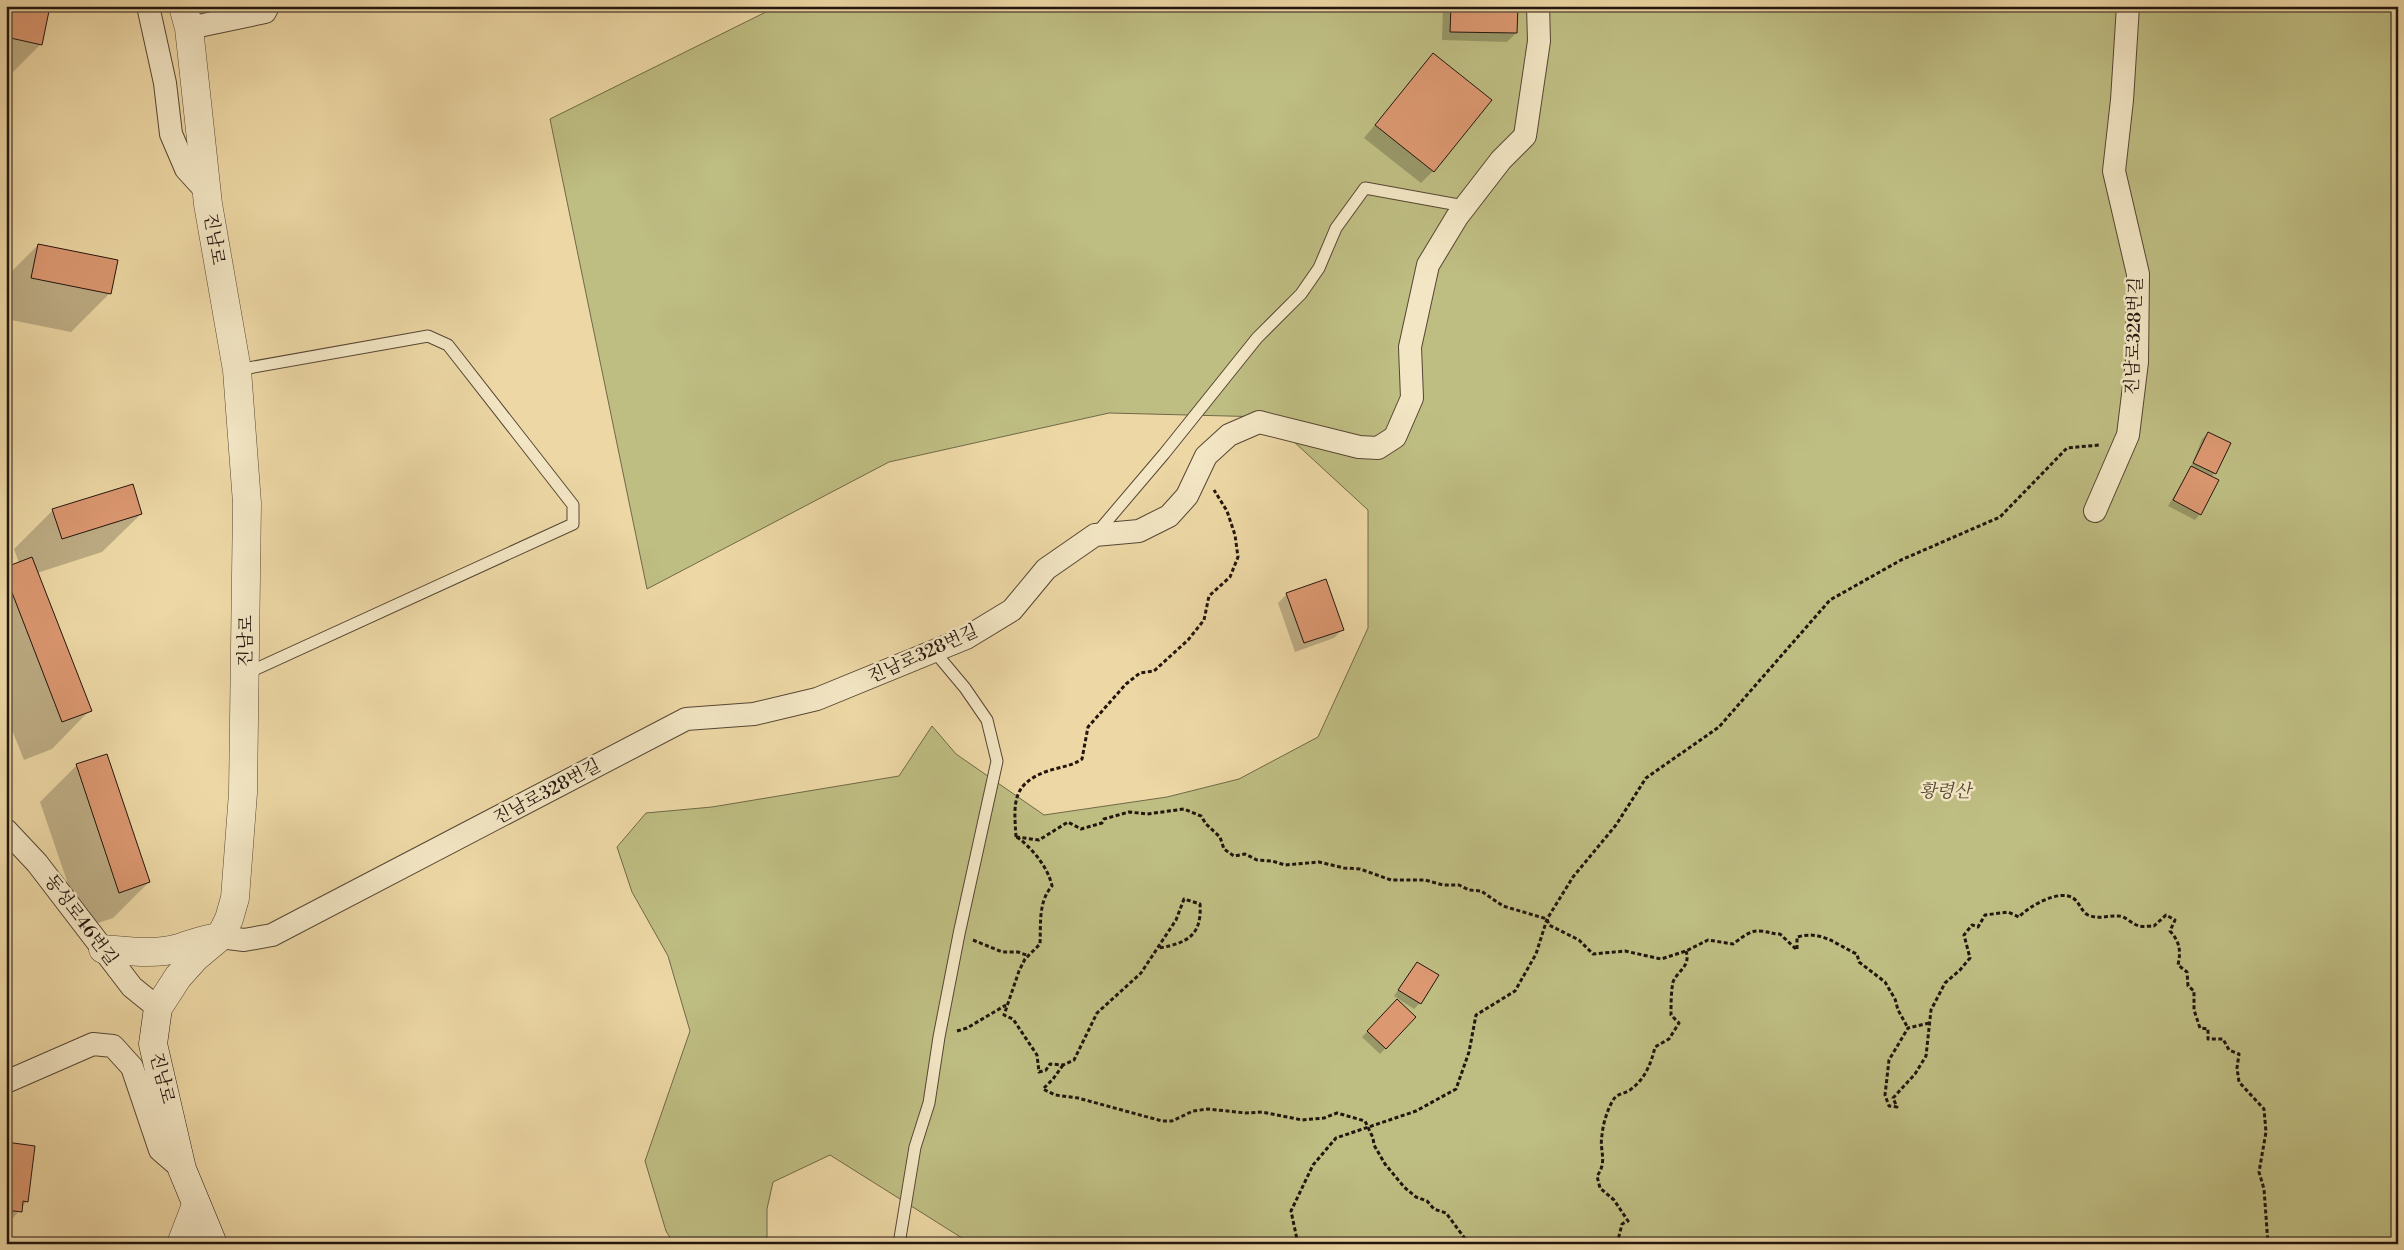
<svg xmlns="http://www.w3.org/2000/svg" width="2404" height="1250" viewBox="0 0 2404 1250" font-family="'Libre Bodoni','Noto Serif KR',serif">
<rect width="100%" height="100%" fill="#edd8a5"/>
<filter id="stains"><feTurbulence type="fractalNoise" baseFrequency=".004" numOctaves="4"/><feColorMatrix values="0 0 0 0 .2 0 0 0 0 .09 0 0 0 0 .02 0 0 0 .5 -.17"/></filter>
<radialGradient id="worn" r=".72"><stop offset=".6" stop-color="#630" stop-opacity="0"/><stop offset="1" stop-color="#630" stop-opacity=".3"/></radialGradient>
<path fill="#bebd82" stroke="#706948" d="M778 6H2398V1244H995L962 1238 830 1155 773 1182 767 1209V1244H674L666 1231 645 1161 690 1031 668 956 632 892 617 847 646 813 712 807 899 776 932 726 956 754 1044 815 1167 797 1239 779 1318 737 1368 628V510L1267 417 1109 413 889 462 647 589 550 119Z"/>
<g fill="#0003">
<path d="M6 6 41 44 6 79Z"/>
<path d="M1443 6H1517L1516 33 1507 42 1442 40Z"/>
<path d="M1433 55V171L1421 183 1364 138Z"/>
<path d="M38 245 110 293 71 332 6 319V277Z"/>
<path d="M2208 433 2215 473 2211 477 2200 514 2195 520 2168 506 2190 469 2202 439Z"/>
<path d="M53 510 141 514 102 552 37 573 90 710 52 749 24 760 6 715V568L19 563 14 549Z"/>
<path d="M1287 594 1342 630 1334 638 1295 652 1278 603Z"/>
<path d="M77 765 149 882 113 918 83 928 40 802Z"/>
<path d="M1417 963 1420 1003 1414 1009 1394 996Z"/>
<path d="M1397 1001 1415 1017 1380 1054 1362 1037Z"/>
<path d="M6 1143 27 1201 9 1223H6Z"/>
</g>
<g fill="#dc9871" stroke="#23150e">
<path d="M6 6H27L49 11 42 45 6 37Z"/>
<path d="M1451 6H1518L1517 33 1450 32Z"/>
<path d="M1433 53 1492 100 1434 172 1375 125Z"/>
<path d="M38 244 118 260 111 294 31 278Z"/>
<path d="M2208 432 2231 443 2216 474 2193 463Z"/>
<path d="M2191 466 2219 480 2201 515 2173 500Z"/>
<path d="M133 484 142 514 62 539 52 509Z"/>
<path d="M32 557 92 711 62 722 6 577V567Z"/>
<path d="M1326 579 1344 630 1304 643 1286 593Z"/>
<path d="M107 754 150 882 119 893 76 764Z"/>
<path d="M1417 962 1439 975 1421 1004 1398 990Z"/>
<path d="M1397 999 1416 1017 1386 1049 1367 1031Z"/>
<path d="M6 1142 35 1146 28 1202 23 1201 22 1212 6 1210Z"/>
</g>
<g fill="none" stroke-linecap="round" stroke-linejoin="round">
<defs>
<g id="service">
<path d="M237 370 428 336 448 345 573 505V524L245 674"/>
<path d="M1096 534 1164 454 1257 338 1301 294 1319 268 1336 228 1365 188 1464 206"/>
<path d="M899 1244 915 1147 929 1103 939 1037 959 934 997 761 987 720 965 688 934 651"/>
</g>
<g id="minor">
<path d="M148 6 165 83 171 134 186 169 207 192"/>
<path d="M189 28 265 12 268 6"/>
<path d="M2095 511 2128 435 2137 362 2138 274 2114 171 2122 100 2128 6"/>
<path d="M6 830 37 863 132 987 158 1008"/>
<path d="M220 937 244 940 272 935 686 719 754 714 817 699 966 638 1012 610 1046 569 1095 535 1139 531 1169 516 1187 496 1206 456 1229 435 1259 422 1359 447 1378 448 1395 437 1412 398 1410 347 1428 265 1457 217 1501 160 1525 136 1539 41 1538 6"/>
<path d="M6 1082 93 1044 113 1046 132 1067 160 1150 182 1169"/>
</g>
<g id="tertiary">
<path d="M103 949C128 951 155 955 179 948 191 944 201 940 213 938"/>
<path d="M158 1008 178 977 196 957 220 937 229 919 235 898 243 793 247 503 237 370 208 204 189 28 183 6"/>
<path d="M181 1244 196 1205"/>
</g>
<path id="secondary" d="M158 1008 153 1044 182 1169 213 1244"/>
</defs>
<use href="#service" stroke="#564634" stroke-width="13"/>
<use href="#minor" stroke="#564634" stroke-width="24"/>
<use href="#tertiary" stroke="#564634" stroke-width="29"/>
<use href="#secondary" stroke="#23150e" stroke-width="29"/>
<g stroke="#23150e" stroke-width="3" stroke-dasharray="4 2.5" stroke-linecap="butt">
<path d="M1016 837 1039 840 1068 822 1081 829 1102 823 1104 819 1129 812 1147 814 1184 809 1201 816 1206 824 1220 837 1224 849 1234 856 1245 854 1257 860 1272 861 1285 865 1319 862 1344 868 1360 869 1391 880H1425L1443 885H1459L1469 890 1481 891 1503 906 1547 919 1549 925 1579 940 1593 954 1625 951 1661 959 1686 951 1708 940 1733 944C1740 939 1750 930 1759 931 1767 931 1772 934 1780 934L1797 950V937C1822 930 1835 944 1857 954L1859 962 1885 982 1895 999 1898 1010 1908 1028"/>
<path d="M1016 837C1014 805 1011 785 1045 772 1058 767 1070 767 1082 759L1088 727 1126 684 1140 673 1154 671 1188 640 1204 620 1209 596 1230 577 1238 557 1235 535 1227 511 1214 490"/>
<path d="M1017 837C1032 848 1048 867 1052 886 1038 902 1041 924 1040 944L1025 959 1019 971 1004 1015 1013 1019 1037 1055 1039 1072 1046 1070 1050 1064 1063 1065 1074 1060 1097 1013 1141 973 1176 920 1184 899 1200 904C1202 935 1188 943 1159 948"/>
<path d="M973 940 1002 952H1018L1029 956"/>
<path d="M1929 1023 1908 1028 1889 1060 1885 1095 1889 1106 1897 1107 1893 1098 1915 1074 1926 1056 1931 1010 1945 983 1960 970 1970 958 1964 935 1972 925 1978 927 1985 915 2008 912 2019 917C2029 906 2059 889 2073 898 2080 903 2081 911 2088 915 2099 920 2108 915 2119 916 2125 916 2132 924 2139 926 2144 927 2150 926 2154 926L2166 915 2175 920 2170 931C2180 942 2181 951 2178 965L2187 972 2188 986 2194 991V1010L2200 1028 2208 1029V1039H2223L2229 1050 2239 1054 2237 1068 2239 1082 2264 1109 2266 1132 2259 1172 2264 1189 2268 1244"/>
<path d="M957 1031 967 1028 1006 1005"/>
<path d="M1063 1065 1053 1079 1043 1089 1055 1095 1078 1098 1162 1121H1172L1193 1111 1208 1109 1246 1113 1262 1112 1302 1120 1324 1118 1337 1113 1365 1121 1373 1138 1374 1145 1385 1164 1404 1187 1416 1197 1427 1201 1434 1209 1446 1213 1469 1244"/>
<path d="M1298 1244 1291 1211 1313 1165 1336 1138 1416 1111 1456 1089 1469 1052 1476 1015 1515 991 1536 954 1547 919 1573 877 1616 825 1646 778 1719 727 1830 600 1901 560 2000 517 2067 448 2099 445"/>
<path d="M1617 1244 1622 1224 1628 1221 1614 1200 1600 1188 1597 1176C1608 1161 1599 1151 1602 1135 1603 1124 1607 1111 1612 1102 1617 1092 1623 1095 1630 1090 1645 1079 1651 1064 1655 1047L1669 1039 1679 1023 1671 1015C1671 1005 1671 992 1673 982 1677 971 1691 967 1686 951"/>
</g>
<use href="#service" stroke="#f3e6c4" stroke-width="11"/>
<use href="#minor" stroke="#f3e6c4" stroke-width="22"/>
<use href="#tertiary" stroke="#f3e6c4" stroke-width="28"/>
<use href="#secondary" stroke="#f3e6c4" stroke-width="28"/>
</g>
<g text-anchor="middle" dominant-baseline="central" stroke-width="5" stroke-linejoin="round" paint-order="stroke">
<g font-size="18" fill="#23150e" stroke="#f3e6c4">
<text transform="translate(214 239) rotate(81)">진남로</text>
<text transform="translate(2134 336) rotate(-88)">진남로328번길</text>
<text transform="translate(246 641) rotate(-89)">진남로</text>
<text transform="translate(923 654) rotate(-24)">진남로328번길</text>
<text transform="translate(547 792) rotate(-28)">진남로328번길</text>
<text transform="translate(81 920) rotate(53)">동성로46번길</text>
<text transform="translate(162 1078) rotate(76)">진남로</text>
</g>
<g font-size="18" font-style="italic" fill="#524731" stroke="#f3e6c4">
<text x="1945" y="791">황령산</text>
</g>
</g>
<rect width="2404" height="1250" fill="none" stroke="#edd8a5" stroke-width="25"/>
<rect x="8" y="8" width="2389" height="1235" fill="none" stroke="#23150e" stroke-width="2.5"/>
<rect x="12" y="12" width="2379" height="1225" fill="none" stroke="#23150e"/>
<rect width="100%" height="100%" filter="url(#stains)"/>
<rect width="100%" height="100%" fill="url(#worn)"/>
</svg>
